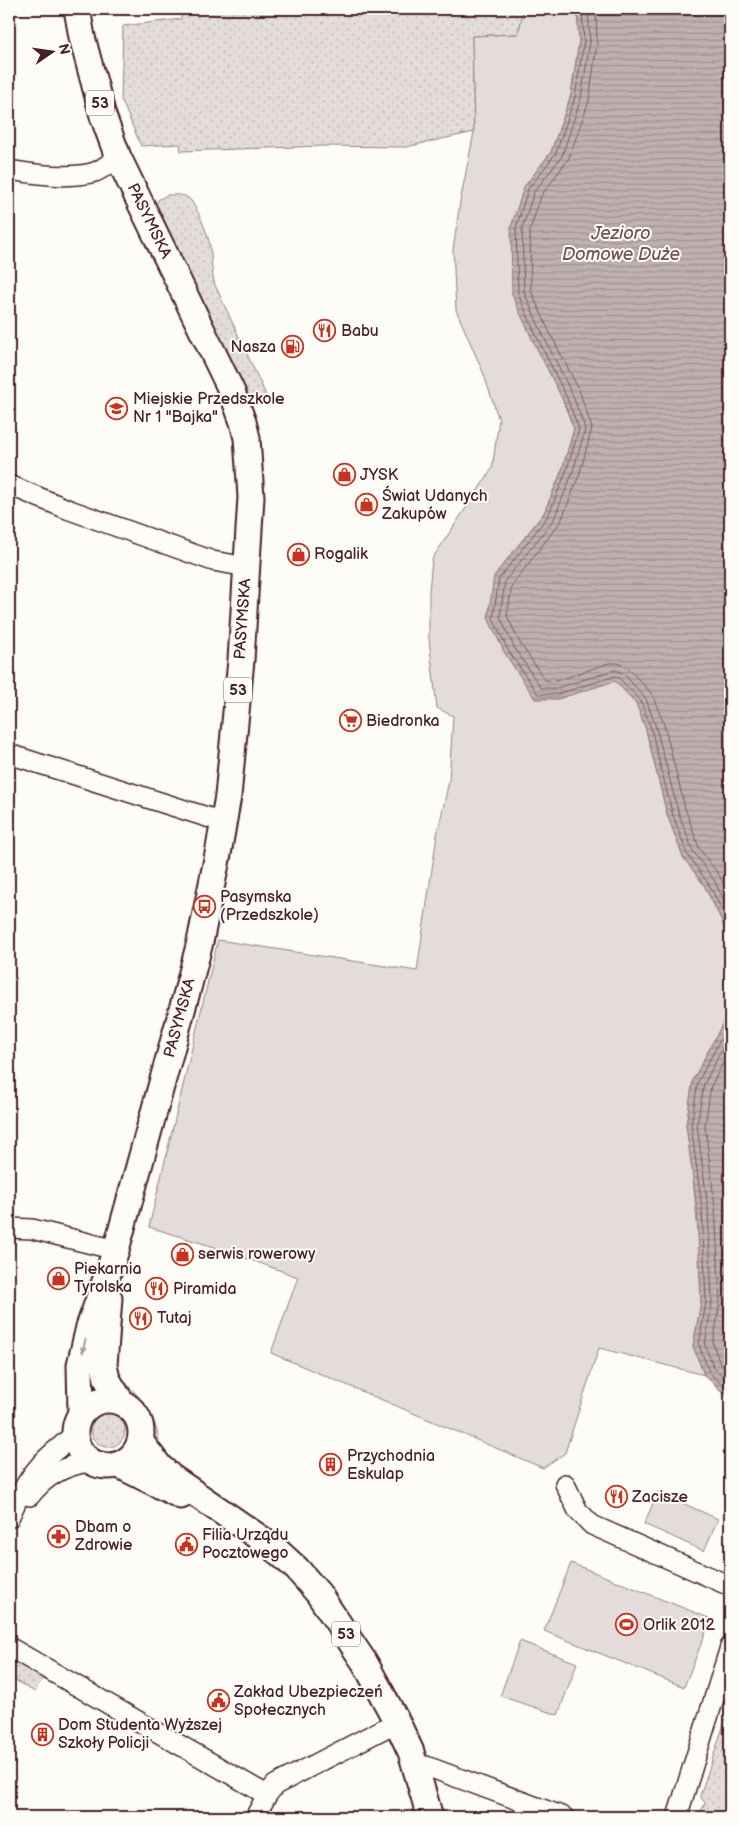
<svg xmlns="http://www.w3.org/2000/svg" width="739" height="1826" viewBox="0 0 739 1826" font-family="'Balsamiq Sans',sans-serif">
<defs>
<pattern id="grass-dots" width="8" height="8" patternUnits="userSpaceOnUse" patternTransform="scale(1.25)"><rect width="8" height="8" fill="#e3dcda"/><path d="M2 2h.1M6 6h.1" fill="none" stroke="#c4bcbb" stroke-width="1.8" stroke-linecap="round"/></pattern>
<pattern id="water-rules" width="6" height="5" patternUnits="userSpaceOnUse" patternTransform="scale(1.25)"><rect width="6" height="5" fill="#c0b1b1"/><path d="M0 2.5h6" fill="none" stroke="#9e8f90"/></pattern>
</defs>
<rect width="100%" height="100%" fill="#fdfcf7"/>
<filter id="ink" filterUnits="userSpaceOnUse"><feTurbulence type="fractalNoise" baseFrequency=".02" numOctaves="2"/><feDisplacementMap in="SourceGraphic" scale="10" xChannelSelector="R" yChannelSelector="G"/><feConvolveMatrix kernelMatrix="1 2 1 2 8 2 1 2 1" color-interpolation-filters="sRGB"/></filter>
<g filter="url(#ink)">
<g fill="url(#grass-dots)" stroke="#967e82">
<path d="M182 9H524L518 34 472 36 474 132 406 147 323 146 181 151 180 144 141 146 121 99 123 26 181 19Z"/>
<path d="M167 195C174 195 181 194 187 197 195 201 209 236 210 246 212 259 211 272 215 285L265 393V397L256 405 251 404 155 208 158 200Z"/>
<path d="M123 1381C147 1402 159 1422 160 1453L151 1442 152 1428 144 1412 137 1401 128 1395Z"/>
<circle cx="108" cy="1430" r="17"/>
<path d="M9 1655 44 1675 35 1692 9 1677Z"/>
<path d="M730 1706V1817H694L699 1816 705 1803 700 1796Z"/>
</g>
<g fill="#e3dcda" stroke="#967e82">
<path d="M524 9H577L579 41 571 95 551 152 524 187 562 398 574 429 562 470 544 513 494 576 615 681 636 703 646 730 667 814 683 857 704 885 723 923 730 953V996L723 1023 693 1080 686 1125 693 1177 699 1242 701 1302 693 1346 704 1375 599 1348 565 1453 543 1468 271 1353 298 1277 224 1250 149 1227 218 940 417 971 437 835 449 781 453 716 437 708 429 639V592L432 559 492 469 499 420 483 372 456 310 453 250 460 202 474 132 472 36 518 34Z"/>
<path d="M658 1492 718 1519 704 1551 644 1524Z"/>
<path d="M571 1563 711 1619 684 1687 544 1631Z"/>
<path d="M520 1641 577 1663 558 1715 500 1696Z"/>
</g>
<g fill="url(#water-rules)" stroke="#91777b">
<path d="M577 9H730V953L723 923 704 885 683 857 667 814 646 730 636 703 615 681 558 699H535L504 652 488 618 494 576 544 513 562 470 574 429 562 398 532 339 512 295 511 227 524 187 551 152 571 95 579 41Z"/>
<path d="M730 996V1399L704 1375 693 1346 701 1302 697 1209 686 1125 693 1080 723 1023Z"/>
</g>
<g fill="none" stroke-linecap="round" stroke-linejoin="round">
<g stroke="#795961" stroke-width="1">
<path d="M582 9 584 41 575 97 556 153 528 189 516 228 518 294 537 337 566 396 579 429 566 472 548 516 499 579 493 618 508 650 538 694H558L615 676 619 678 641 701 651 728 672 812 687 854 708 883 728 921 730 930"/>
<path d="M588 9 590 42 581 98 562 156 534 192 522 229 524 292 543 335 572 394 584 425 585 431 572 474 554 519 505 581 500 617 514 647 541 688H557L615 670 623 673 646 699 656 727 678 811 693 851 714 880 730 912"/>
<path d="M596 9 597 43 589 101 569 158 541 196 530 230 531 291 549 331 579 390 592 428 579 476 561 521 512 585 507 616 520 643 545 680 556 681 609 663H617L627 667 652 694 664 724 685 808 699 848 719 875 730 896"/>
<path d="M730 1016 728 1025 698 1082 691 1125 702 1208 706 1302 699 1345 709 1372 730 1392"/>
<path d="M730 1034 704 1084 697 1125 708 1208 712 1301 705 1345 714 1368 730 1383"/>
<path d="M730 1050 711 1086 705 1125 715 1207 720 1301 713 1344 720 1364 730 1373"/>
</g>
<defs>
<g id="minor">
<path d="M9 170C32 174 72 179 95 172 103 169 111 162 118 157"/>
<path d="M9 485 67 509 213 561 247 567"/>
<path d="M9 754 210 818 224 820"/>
<path d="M9 1228 32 1229 116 1250"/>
<path d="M565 1484 578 1511 592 1525 730 1586"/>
<path d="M30 1496C45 1476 65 1465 90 1462"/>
<path d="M9 1518C18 1497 27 1479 43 1462 53 1451 65 1444 75 1433"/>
<path d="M9 1647 267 1795"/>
<path d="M417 1769 426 1766 564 1817"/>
<path d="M255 1817 267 1795 275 1785 397 1722"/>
<path d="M677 1817 730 1647"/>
</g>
<g id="major">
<path d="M77 9 82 37 103 116 118 157 232 392 243 422 247 438 251 497 241 660 228 796 218 854 200 942 187 992 116 1250 89 1327 80 1365 81 1412"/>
<path d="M109 1298 104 1365 107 1379 122 1403"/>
<circle cx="108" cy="1433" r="33"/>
<path d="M140 1441 160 1467 171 1477 273 1547 297 1569 318 1593 365 1663 397 1722 411 1752 430 1817"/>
<path d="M119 1465 181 1496"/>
</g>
</defs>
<use href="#minor" stroke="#4a1f2b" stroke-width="22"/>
<use href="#major" stroke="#4a1f2b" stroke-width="29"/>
<use href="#minor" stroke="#fdfcf7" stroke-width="19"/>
<use href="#major" stroke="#fdfcf7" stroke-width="25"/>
</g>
<defs><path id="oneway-solid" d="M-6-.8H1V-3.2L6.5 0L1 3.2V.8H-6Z" transform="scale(1.25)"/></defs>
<use fill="#ac999b" href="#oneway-solid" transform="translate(84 1346) rotate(102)"/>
</g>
<defs>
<symbol id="restaurant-ring" viewBox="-11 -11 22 22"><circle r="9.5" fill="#fdfcf7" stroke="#c8321e" stroke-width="1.5"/><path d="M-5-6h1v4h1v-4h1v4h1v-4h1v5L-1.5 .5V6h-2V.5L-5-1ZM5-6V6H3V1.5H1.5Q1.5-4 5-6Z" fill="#c8321e"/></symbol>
<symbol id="fuel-ring" viewBox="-11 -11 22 22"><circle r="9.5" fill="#fdfcf7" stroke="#c8321e" stroke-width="1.5"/><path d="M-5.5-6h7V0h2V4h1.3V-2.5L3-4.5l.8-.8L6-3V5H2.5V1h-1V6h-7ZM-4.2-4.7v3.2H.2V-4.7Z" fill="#c8321e"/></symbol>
<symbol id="school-ring" viewBox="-11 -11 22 22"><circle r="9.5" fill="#fdfcf7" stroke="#c8321e" stroke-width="1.5"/><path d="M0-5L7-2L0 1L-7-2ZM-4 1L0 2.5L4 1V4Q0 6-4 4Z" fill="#c8321e"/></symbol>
<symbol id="shop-ring" viewBox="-11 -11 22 22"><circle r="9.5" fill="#fdfcf7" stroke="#c8321e" stroke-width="1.5"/><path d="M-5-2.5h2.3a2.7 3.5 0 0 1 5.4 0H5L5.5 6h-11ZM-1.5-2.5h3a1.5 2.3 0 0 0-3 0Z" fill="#c8321e"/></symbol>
<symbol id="supermarket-ring" viewBox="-11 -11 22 22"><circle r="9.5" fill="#fdfcf7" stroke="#c8321e" stroke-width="1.5"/><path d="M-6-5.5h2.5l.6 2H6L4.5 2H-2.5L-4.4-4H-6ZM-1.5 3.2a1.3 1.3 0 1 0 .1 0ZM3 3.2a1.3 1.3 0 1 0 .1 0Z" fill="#c8321e"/></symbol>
<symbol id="bus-ring" viewBox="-11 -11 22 22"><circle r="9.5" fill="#fdfcf7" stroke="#c8321e" stroke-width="1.5"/><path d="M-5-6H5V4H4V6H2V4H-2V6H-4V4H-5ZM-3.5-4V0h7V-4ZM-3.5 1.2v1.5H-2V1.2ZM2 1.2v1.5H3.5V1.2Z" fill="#c8321e"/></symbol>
<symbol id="building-ring" viewBox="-11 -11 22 22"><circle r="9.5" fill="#fdfcf7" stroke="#c8321e" stroke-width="1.5"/><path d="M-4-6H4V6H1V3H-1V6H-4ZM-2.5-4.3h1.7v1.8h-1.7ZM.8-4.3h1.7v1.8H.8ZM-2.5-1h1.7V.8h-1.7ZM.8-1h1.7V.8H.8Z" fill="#c8321e"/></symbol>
<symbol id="pharmacy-ring" viewBox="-11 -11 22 22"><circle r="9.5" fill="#fdfcf7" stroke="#c8321e" stroke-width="1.5"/><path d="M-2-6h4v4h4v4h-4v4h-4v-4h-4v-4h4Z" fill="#c8321e"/></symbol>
<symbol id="civic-ring" viewBox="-11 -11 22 22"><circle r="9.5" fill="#fdfcf7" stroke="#c8321e" stroke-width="1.5"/><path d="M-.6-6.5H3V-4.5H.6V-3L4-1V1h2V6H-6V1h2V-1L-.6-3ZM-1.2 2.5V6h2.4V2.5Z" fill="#c8321e"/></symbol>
<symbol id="stadium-ring" viewBox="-11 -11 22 22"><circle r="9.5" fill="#fdfcf7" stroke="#c8321e" stroke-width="1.5"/><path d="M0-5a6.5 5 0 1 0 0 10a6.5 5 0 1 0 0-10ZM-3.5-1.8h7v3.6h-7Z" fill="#c8321e"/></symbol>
</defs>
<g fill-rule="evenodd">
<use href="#restaurant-ring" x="312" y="318" width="25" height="25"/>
<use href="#fuel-ring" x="280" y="334" width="25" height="25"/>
<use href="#school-ring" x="104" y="396" width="25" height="25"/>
<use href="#shop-ring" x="332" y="462" width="25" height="25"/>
<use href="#shop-ring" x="354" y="492" width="25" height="25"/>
<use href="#shop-ring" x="286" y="542" width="25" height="25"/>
<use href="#supermarket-ring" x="338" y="708" width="25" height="25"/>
<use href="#bus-ring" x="192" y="894" width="25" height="25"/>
<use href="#shop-ring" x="170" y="1242" width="25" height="25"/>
<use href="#shop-ring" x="46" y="1266" width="25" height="25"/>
<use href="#restaurant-ring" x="144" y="1276" width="25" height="25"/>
<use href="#restaurant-ring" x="128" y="1306" width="25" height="25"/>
<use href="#building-ring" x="318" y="1452" width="25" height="25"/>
<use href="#restaurant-ring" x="604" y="1484" width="25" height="25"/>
<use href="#pharmacy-ring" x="46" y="1524" width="25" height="25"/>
<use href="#civic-ring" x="174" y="1532" width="25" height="25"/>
<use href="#stadium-ring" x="614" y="1612" width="25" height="25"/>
<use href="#civic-ring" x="206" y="1688" width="25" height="25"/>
<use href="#building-ring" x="30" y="1722" width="25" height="25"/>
</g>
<g text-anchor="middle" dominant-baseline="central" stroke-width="4" stroke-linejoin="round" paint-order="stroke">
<g fill="#fdfcf7" stroke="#806168" stroke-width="1">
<rect x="86" y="90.5" width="28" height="25" rx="4"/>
<rect x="224" y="677.5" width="28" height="25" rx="4"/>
<rect x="332" y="1621.5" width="28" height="25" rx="4"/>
</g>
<g font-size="15" font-weight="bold" fill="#4a1f2b">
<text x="100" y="103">53</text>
<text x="238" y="690">53</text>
<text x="346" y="1634">53</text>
</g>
<g font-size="16" fill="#4a1f2b" stroke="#fdfcf7">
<text transform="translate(149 221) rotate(64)">PASYMSKA</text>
<text transform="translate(243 619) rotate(-86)">PASYMSKA</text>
<text transform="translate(180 1018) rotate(-75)">PASYMSKA</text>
</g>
<g font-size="16" fill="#4a1f2b" stroke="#fdfcf7" text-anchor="start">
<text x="341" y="331">Babu</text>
<text x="276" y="347" text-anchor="end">Nasza</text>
<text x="133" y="399">Miejskie Przedszkole<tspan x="133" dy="18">Nr 1 "Bajka"</tspan></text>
<text x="360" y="475">JYSK</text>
<text x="382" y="496">Świat Udanych<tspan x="382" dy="18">Zakupów</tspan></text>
<text x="314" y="554">Rogalik</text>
<text x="366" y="721">Biedronka</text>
<text x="220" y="897">Pasymska<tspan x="220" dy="18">(Przedszkole)</tspan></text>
<text x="198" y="1254">serwis rowerowy</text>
<text x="74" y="1269">Piekarnia<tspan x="74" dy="18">Tyrolska</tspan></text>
<text x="173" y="1289">Piramida</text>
<text x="157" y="1318">Tutaj</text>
<text x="347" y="1456">Przychodnia<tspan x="347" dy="18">Eskulap</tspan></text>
<text x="632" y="1497">Zacisze</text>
<text x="75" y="1527">Dbam o<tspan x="75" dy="18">Zdrowie</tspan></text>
<text x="202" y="1535">Filia Urządu<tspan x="202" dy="18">Pocztowego</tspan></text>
<text x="643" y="1625">Orlik 2012</text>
<text x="234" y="1692">Zakład Ubezpieczeń<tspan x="234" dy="18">Społecznych</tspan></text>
<text x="58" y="1725">Dom Studenta Wyższej<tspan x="58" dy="18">Szkoły Policji</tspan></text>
</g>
<g font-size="18" font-style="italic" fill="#73525a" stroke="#fdfcf7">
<text x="621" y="233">Jezioro<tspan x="621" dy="21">Domowe Duże</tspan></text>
</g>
</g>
<rect width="739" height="1826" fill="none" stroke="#fdfcf7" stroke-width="30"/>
<rect x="15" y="15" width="709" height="1796" fill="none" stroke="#4a1f2b" stroke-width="2" filter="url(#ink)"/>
<g transform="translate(52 52) rotate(77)" stroke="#fdfcf7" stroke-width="4" paint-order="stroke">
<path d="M0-4L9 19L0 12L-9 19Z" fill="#4a1f2b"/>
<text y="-8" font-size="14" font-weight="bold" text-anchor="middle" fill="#4a1f2b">N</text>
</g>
</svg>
